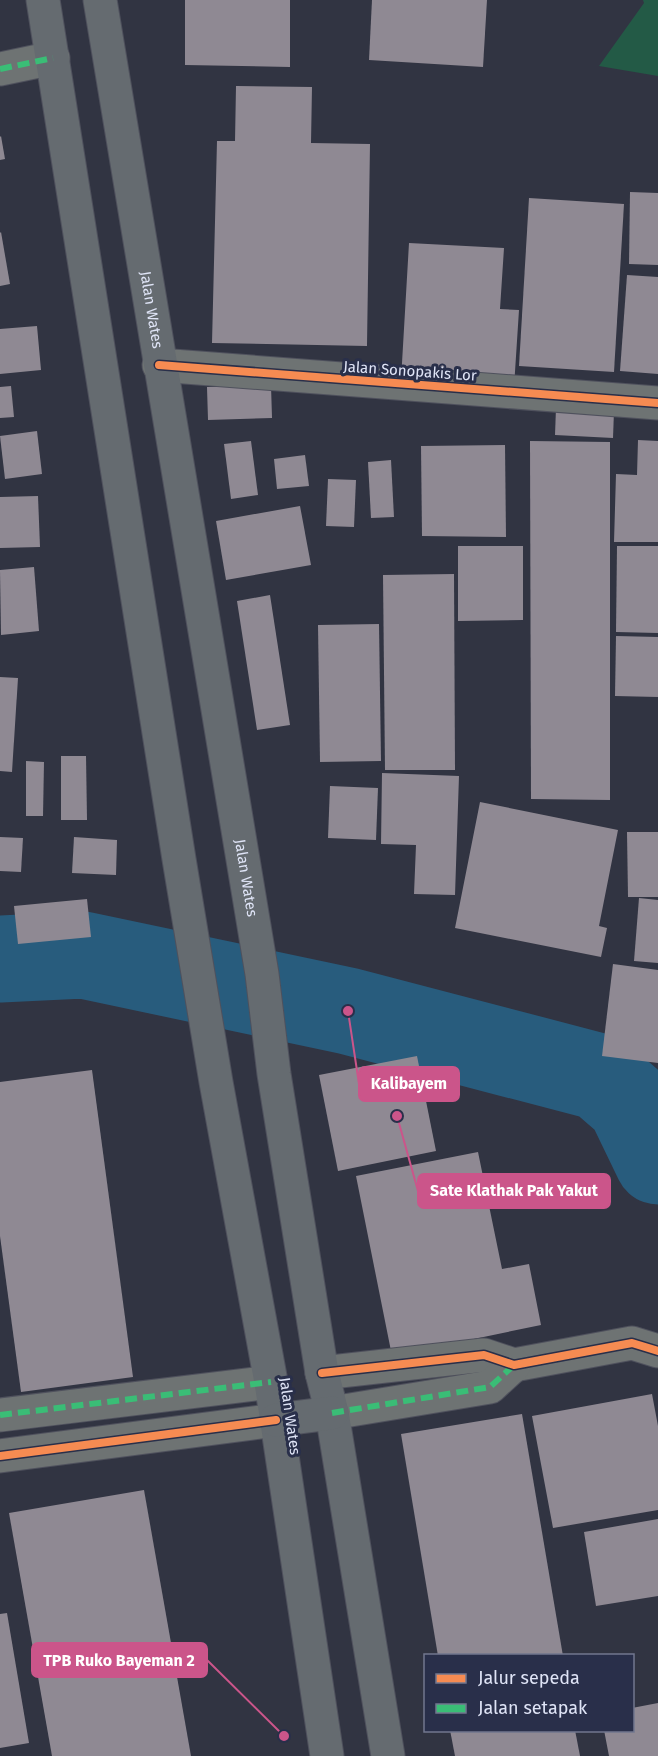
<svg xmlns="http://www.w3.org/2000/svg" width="658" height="1756" viewBox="0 0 658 1756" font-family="'Fira Sans',sans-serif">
<rect width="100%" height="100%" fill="#313442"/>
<path fill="#235a46" d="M643 0H658V76L599 66 644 3Z"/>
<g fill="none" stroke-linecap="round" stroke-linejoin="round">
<path stroke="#285c7d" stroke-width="87" d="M0 959 83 955 348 1011 600 1077 630 1103 658 1161"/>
</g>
<g fill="#8f8993">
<path d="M185 0H290V67L185 65Z"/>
<path d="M372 0H487L483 67 369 60Z"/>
<path d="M236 86 312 87 311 143 370 144 367 346 212 343 217 141H235Z"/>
<path d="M1 136 5 159 0 160V137Z"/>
<path d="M630 192 658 193V265L629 264Z"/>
<path d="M529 198 624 204 614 372 519 366Z"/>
<path d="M1 232 10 284 0 286V233Z"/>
<path d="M409 243 504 248 500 309 519 310 514 387 401 380Z"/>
<path d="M627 275 658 277V374L620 371Z"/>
<path d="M37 326 41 370 0 374V329Z"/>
<path d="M11 386 14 417 0 418V387Z"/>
<path d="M271 386 272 418 208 420 207 387Z"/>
<path d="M556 408 614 411 613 438 555 435Z"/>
<path d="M37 431 42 474 5 479 0 436Z"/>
<path d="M638 440 658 441V542H614L616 474 637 475Z"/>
<path d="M251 441 258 495 231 499 224 444Z"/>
<path d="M530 441 610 442V800L531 799Z"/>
<path d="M505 445 506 537 422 536 421 446Z"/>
<path d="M305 455 309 486 277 489 274 459Z"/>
<path d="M391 460 394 517 371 518 368 462Z"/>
<path d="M328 479 356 480 354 527 326 526Z"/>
<path d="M38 496 40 547 0 548V497Z"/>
<path d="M300 506 311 565 226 580 216 521Z"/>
<path d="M458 546H523V620L458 621Z"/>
<path d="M617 546H658V633L616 632Z"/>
<path d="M34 567 39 631 1 635 0 570Z"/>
<path d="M454 574 455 770H385L383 575Z"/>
<path d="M270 595 290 725 257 730 237 601Z"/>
<path d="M379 624 381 761 320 762 318 625Z"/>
<path d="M616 636 658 637V697L615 696Z"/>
<path d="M0 677 18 678 12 772 0 771Z"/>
<path d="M61 756H86L87 820H61Z"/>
<path d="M26 761 44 762 43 816H26Z"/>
<path d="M382 773 459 776 455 895 414 894 416 845 381 844Z"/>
<path d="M330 786 378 788 376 840 328 838Z"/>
<path d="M480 802 618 830 599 926 607 928 601 957 455 928Z"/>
<path d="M627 832H658V897H628Z"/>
<path d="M0 837 23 838 21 872 0 871Z"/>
<path d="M74 837 117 840 116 875 72 873Z"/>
<path d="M639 898 658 900V963L634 961Z"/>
<path d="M87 899 91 937 18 944 14 906Z"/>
<path d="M613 964 658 970V1063L602 1056Z"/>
<path d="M417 1056 436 1151 338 1171 319 1075Z"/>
<path d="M92 1070 133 1377 21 1392 0 1236V1082Z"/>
<path d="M478 1152 502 1269 529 1264 541 1325 392 1356 356 1176Z"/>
<path d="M652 1394 658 1426V1510L553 1528 532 1416Z"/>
<path d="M522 1414 563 1656H438L401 1434Z"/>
<path d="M144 1490 191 1756H52L9 1513Z"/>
<path d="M658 1519V1596L596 1606 584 1532Z"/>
<path d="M7 1613 29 1743 0 1748V1614Z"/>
<path d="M658 1703V1756H609L604 1730H632V1708Z"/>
<path d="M450 1730H575L580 1756H455Z"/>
</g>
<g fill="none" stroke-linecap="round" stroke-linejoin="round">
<defs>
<g id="minor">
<path d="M0 69 53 58"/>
<path d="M159 365 658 403"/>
<path d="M322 1373 484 1355 514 1365 632 1343 658 1351"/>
<path d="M332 1413 490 1387 514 1365"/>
<path d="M0 1415 271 1382"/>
<path d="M0 1456 276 1420"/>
</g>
<g id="major">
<path d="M43 0 179 859 216 1082 271 1382 327 1756"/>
<path id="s1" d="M100 0 262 974 274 1074 322 1373 332 1413 388 1756"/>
<path d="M276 1420 332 1413"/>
</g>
</defs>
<use href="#minor" stroke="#4f515d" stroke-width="35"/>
<use href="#major" stroke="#4f515d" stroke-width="35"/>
<use href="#minor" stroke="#6e7373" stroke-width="33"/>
<use href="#major" stroke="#656b70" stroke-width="33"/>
<g stroke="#3abd76" stroke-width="6" stroke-dasharray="12 6" stroke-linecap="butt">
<path d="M0 69 53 58"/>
<path d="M332 1413 490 1387 514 1365"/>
<path d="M0 1415 271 1382"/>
</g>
<defs>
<g id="cycleway">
<path d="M159 365 658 403"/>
<path d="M322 1373 484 1355 514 1365 632 1343 658 1351"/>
<path d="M0 1456 276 1420"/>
</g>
</defs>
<use href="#cycleway" stroke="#292f4a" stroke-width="11"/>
<use href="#cycleway" stroke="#f68b52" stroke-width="8"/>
</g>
<g text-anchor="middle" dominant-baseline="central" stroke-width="6" stroke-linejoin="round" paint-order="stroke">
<g font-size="15" fill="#dfe4f6" stroke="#292f4a">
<text stroke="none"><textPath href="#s1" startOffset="314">Jalan Wates</textPath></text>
<text transform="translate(410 371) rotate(4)">Jalan Sonopakis Lor</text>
<text stroke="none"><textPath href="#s1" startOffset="890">Jalan Wates</textPath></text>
<text transform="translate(290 1416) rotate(82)">Jalan Wates</text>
</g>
</g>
<path fill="none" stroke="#cb558a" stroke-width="2" d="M348 1011L359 1084M397 1116L418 1191M284 1736L207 1660"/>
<g fill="#cb558a" stroke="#292f4a" stroke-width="2">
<circle cx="348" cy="1011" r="6"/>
<circle cx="397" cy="1116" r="6"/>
<circle cx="284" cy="1736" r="6"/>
</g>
<g fill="#cb558a" stroke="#cb558a" stroke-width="2">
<rect x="359" y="1067" width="100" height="34" rx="6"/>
<rect x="418" y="1174" width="192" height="34" rx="6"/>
<rect x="32" y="1643" width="175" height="34" rx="6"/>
</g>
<g font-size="16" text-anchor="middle" font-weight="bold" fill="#fff">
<text x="409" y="1089">Kalibayem</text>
<text x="514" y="1196">Sate Klathak Pak Yakut</text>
<text x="119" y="1666">TPB Ruko Bayeman 2</text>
</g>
<rect x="424" y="1654" width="210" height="78" fill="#292f4a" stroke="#72778f" stroke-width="1.5"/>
<rect x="436" y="1674" width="30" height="9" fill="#f68b52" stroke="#72778f" stroke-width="1.5"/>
<text x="478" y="1684" font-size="18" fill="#dfe4f6">Jalur sepeda</text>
<rect x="436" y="1704" width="30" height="9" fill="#3abd76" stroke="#72778f" stroke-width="1.5"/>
<text x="478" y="1714" font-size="18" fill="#dfe4f6">Jalan setapak</text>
</svg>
